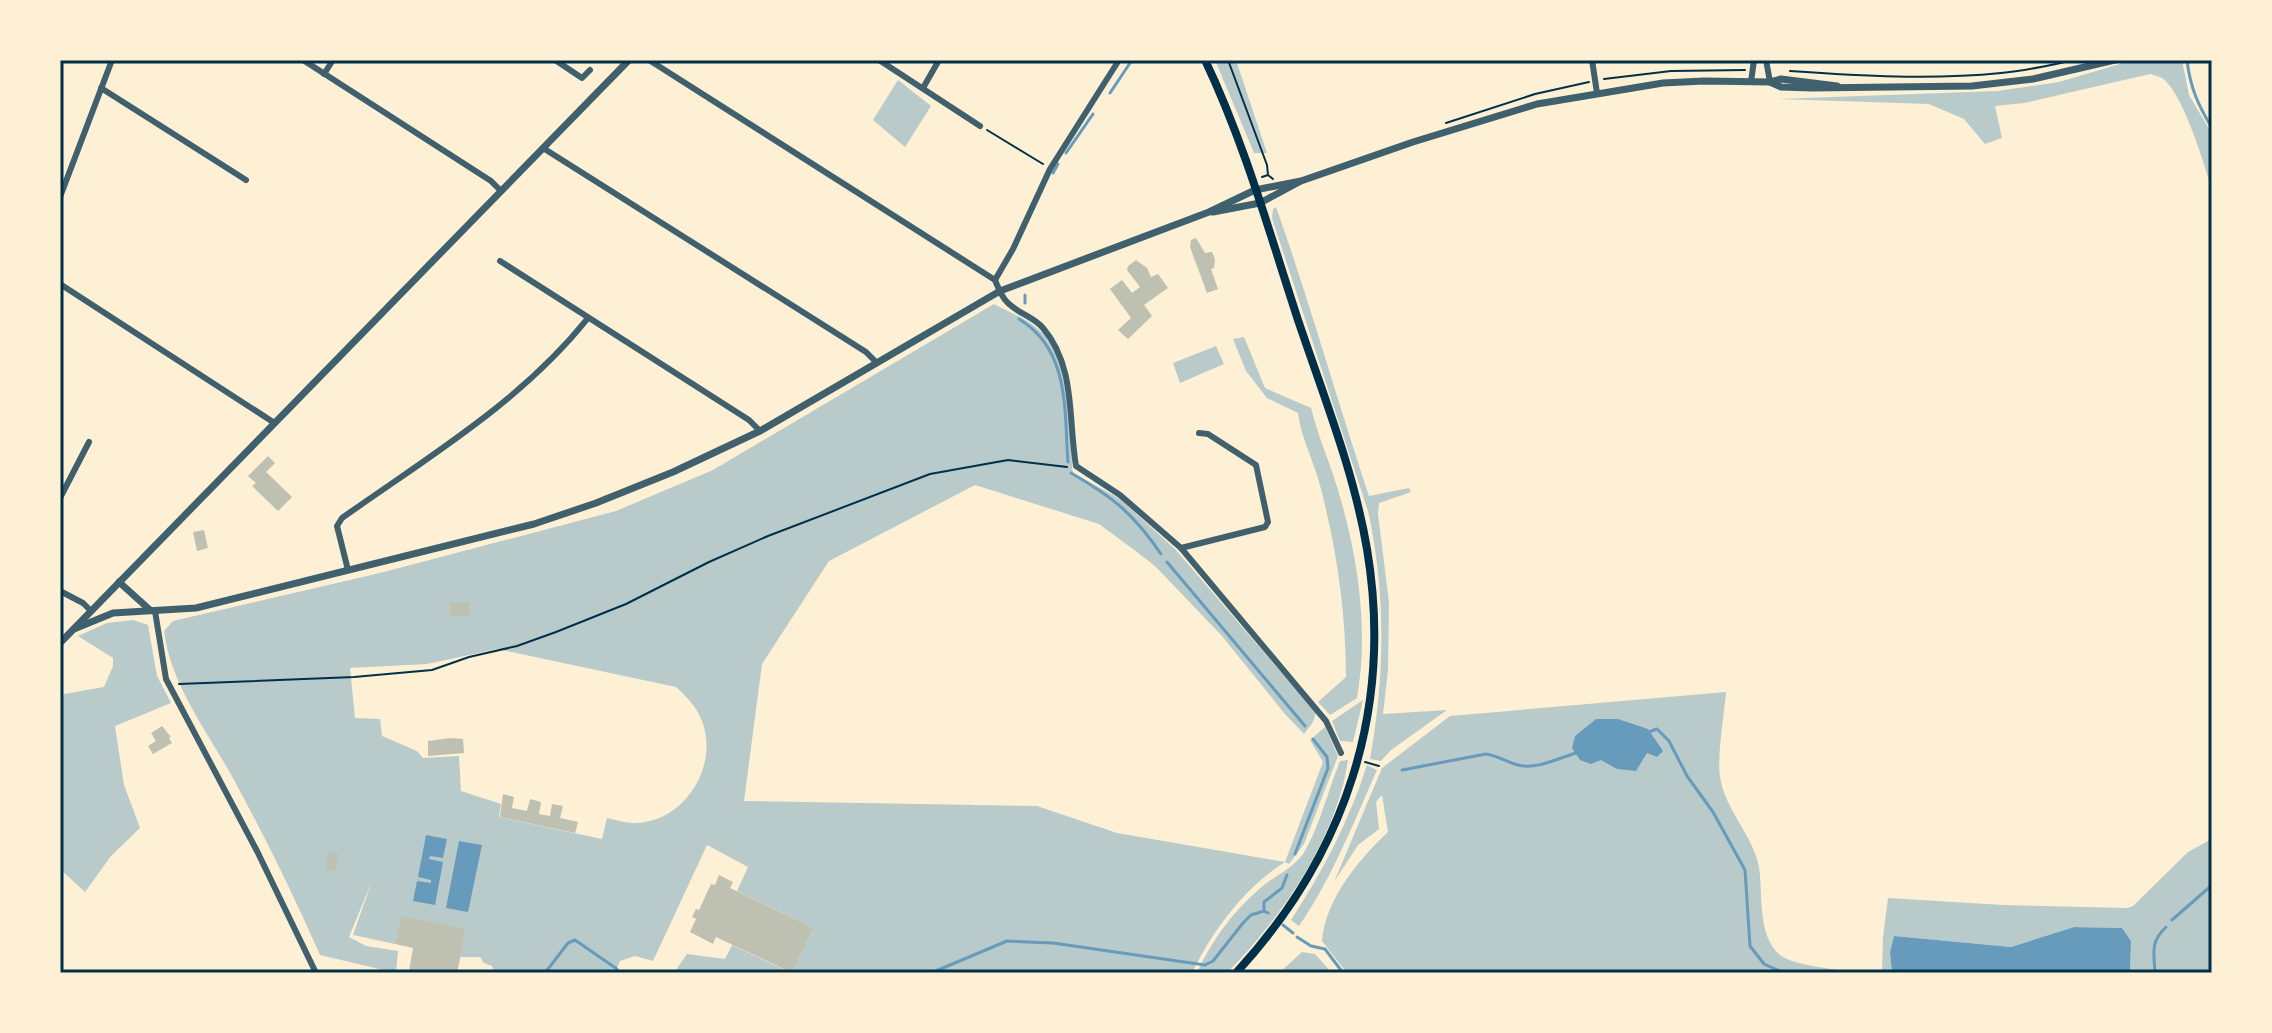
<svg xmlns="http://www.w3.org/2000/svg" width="2272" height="1033" viewBox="0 0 2272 1033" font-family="'Space Grotesk',sans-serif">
<rect width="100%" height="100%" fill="#fdf0d5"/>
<g fill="#b9caca" fill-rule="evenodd">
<path d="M1215 60H1236L1267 153H1254Z"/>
<path d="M2133 60H2182L2189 95 2212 134V189C2204 164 2183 92 2162 78 2158 76 2154 75 2150 74L2024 103 1995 106 2002 138 1985 144 1964 119 1929 104 1778 99 1997 91 2059 82Z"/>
<path d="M898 80 931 106 905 147 873 120Z"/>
<path d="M1276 207C1310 303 1337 400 1369 496L1409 488 1411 492 1379 503 1378 514 1389 602 1388 670 1383 714 1447 710 1391 750 1381 761 1370 759C1385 676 1386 593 1368 511L1272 218 1273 209Z"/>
<path d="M994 304C1008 312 1026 318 1038 329 1071 356 1069 432 1073 473L1120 499 1175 549 1316 713 1313 722 1304 734 1284 713 1222 636 1156 567 1137 552 1099 524 975 485 829 561 762 664 744 801 1037 806 1117 833 1285 862 1323 762 1310 740 1325 727 1338 756 1304 844 1289 864 1285 862C1244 888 1213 930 1192 973H792L814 928 737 891 748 867 707 845 653 961 635 956 620 961 615 973H494L492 966 484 963 480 957H460L466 929 401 917 395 944 353 935 372 881 349 937 366 946 398 951 396 973 320 955C294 896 265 837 234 780 208 732 171 686 164 631L173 621 384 572 616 511 713 470ZM497 649 676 687C687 697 696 706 702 721 719 765 686 820 638 823 628 824 617 820 607 818L602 839 499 817 501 804 461 791 459 756 423 758 417 751 382 736 380 719 355 718 350 668 427 664Z"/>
<path d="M1244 337 1265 388 1311 408C1318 436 1330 463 1338 490 1358 556 1369 630 1357 698L1330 715 1318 702 1346 677C1346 613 1337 551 1321 489 1315 463 1301 439 1298 413L1267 398 1246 371 1233 339Z"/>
<path d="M1216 346 1224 364 1180 383 1173 363Z"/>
<path d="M133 620 148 625 157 676 171 703 115 726 124 785 140 828 111 856 85 892 60 869V698L64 694 104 687 113 666V658L78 636 107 623Z"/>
<path d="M1726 692C1724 716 1717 755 1720 777 1725 810 1753 835 1759 867 1763 893 1757 936 1780 955 1794 966 1837 969 1857 973H1347L1322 941C1325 900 1359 859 1388 832L1382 795 1376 802 1379 829 1358 845 1334 882 1382 768 1450 716Z"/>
<path d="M1363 700 1353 742 1340 741 1332 721Z"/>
<path d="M1348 760C1337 838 1281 918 1227 973H1197C1212 939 1236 908 1264 885 1277 875 1293 868 1303 854 1318 831 1329 788 1340 761Z"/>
<path d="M1367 765 1377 770C1353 824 1332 878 1299 926L1291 920C1323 871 1349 821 1367 765Z"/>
<path d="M2212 839V973H2130L2131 941 2122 928 2074 927 2011 947 1894 936 1890 952 1892 973H1882L1883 937 1888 898 2003 905 2127 908 2133 906 2188 852Z"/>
<path d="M732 945 791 973H674L687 954 725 959Z"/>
<path d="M1302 952 1315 954 1332 973H1279Z"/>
</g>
<g fill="#669bbc">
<path d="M1596 719H1618L1648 729 1663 751 1657 757 1647 753 1636 771 1617 769 1601 760 1591 764 1580 760 1572 748 1575 736Z"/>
<path d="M426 835 447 839 443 858 430 856 429 859 443 862 435 905 413 901 417 881 431 883V880L418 877Z"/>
<path d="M459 841 482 845 468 912 446 908Z"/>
<path d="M2074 927 2122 928 2131 941 2130 973H1892L1890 952 1894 936 2011 947Z"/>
</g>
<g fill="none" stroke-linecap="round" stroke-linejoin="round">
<g stroke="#669bbc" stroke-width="3">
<path d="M2187 60C2190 87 2198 105 2212 128"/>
<path d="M1110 93 1132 60"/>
<path d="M1066 153 1093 114"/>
<path d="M1053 173 1058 164"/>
<path d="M1025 295V303"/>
<path d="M1019 319C1070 350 1064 409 1068 462"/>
<path d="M1071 473C1114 498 1133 513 1161 554"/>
<path d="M1167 562 1305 726"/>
<path d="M1649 732 1657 729 1669 741 1687 776 1713 812 1745 870 1750 946 1764 964 1784 973"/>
<path d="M1402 770 1486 754C1498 756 1507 762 1518 765 1536 770 1559 758 1576 753"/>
<path d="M1295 854 1328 768 1327 757 1313 739"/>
<path d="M1264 910V902L1282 888 1287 875"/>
<path d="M2172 920 2212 885"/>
<path d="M1283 925 1293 933"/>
<path d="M1297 937 1311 946 1325 949 1343 973"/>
<path d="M545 973 568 943 575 940 617 969"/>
<path d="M931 973 1007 941 1053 943 1205 965 1213 961 1243 923 1251 915 1264 911 1268 913"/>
<path d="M2155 973C2154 953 2150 942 2166 927"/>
</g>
</g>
<g fill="#bec0b2">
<path d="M1196 238 1205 253 1212 252 1215 259 1214 268 1211 269 1218 289 1207 293 1190 247 1191 240Z"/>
<path d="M1136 260 1147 268 1151 277 1158 274 1168 288 1144 305 1152 316 1128 339 1118 330 1131 318 1110 289 1122 280 1132 293 1140 287 1127 270 1128 266Z"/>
<path d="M268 456 275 463 266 472 292 497 278 511 252 486 256 483 248 476Z"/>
<path d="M204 530 208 548 197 551 193 532Z"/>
<path d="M469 602 470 615 450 616V603Z"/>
<path d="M162 726 171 737 169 738 172 743 153 754 148 746 156 741 151 733Z"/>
<path d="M450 738 463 739 464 753 428 756V741Z"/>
<path d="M503 794 514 797 512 808 527 811 530 799 541 802 539 814 550 816 552 804 563 806 560 818 578 822 575 833 500 817Z"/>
<path d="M328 852 338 854 335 871 326 869Z"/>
<path d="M719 875 733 882 730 888 814 928 792 973 716 937 713 944 690 932 696 919 692 917 696 909 699 910 711 884 715 885Z"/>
<path d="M401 916 466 929 457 973 409 971 413 948 395 944Z"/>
</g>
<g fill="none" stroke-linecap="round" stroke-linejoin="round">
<g stroke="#003049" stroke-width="2">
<path d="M1228 60 1267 165 1268 175"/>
<path d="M1790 71C1861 76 1931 80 2001 73 2026 71 2050 65 2075 60"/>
<path d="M1604 79 1671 71 1745 70"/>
<path d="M1446 123 1535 94 1589 82"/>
<path d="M987 130 1043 164"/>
<path d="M1262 177 1268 175 1273 179"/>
<path d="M179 684 354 677 432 670 469 657 517 646 556 632 626 604 709 562 768 536 930 474 1008 460 1067 467"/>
<path d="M1365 762 1379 766"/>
</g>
<g stroke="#3f606c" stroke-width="6">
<path d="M303 60 491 181 501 191"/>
<path d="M555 60 582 78 590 70"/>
<path d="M649 60 995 280C998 287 1001 296 1007 302 1017 313 1034 317 1043 328 1076 367 1068 419 1076 466L1120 495 1181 548 1326 721 1341 753"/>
<path d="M879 60 980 126"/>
<path d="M1592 60 1597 93"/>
<path d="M1766 60 1770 82"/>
<path d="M324 74 333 60"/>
<path d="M1751 82 1754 60"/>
<path d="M101 88 246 180"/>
<path d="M923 88 939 60"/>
<path d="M543 148 866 352 876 362"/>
<path d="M60 197 112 60"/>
<path d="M500 261 749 420 760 431"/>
<path d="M995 280 1013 249 1050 169 1119 60"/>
<path d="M60 284 273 422"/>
<path d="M60 498 89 442"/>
<path d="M1181 548 1265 527 1268 522 1256 465 1208 434 1199 433"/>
<path d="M348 570 337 526 342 518C428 457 521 402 588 318"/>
<path d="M60 591 83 603 91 611"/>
<path d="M155 611 166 679 257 851 316 973"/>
</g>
<g stroke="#3f606c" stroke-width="7">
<path d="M1770 82 1781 87 1812 88 1972 86 2033 79 2115 60"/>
<path d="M1213 212 1260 203 1299 182"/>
<path d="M119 582 150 610"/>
<path d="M74 629 113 613 196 608 534 524 596 503 673 472 760 431 1000 291 1209 212 1255 190 1301 181 1413 142 1537 104 1663 83 1704 81 1770 82 1781 79 1837 86"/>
<path d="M60 643 629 60"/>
</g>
<path stroke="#003049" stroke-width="8" d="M1205 60C1245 144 1270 235 1299 323 1324 397 1354 472 1367 549 1394 710 1345 855 1236 973"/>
</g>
<rect width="2272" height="1033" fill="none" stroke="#fdf0d5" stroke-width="124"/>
<rect x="62" y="62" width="2148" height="909" fill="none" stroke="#003049" stroke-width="3"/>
</svg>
